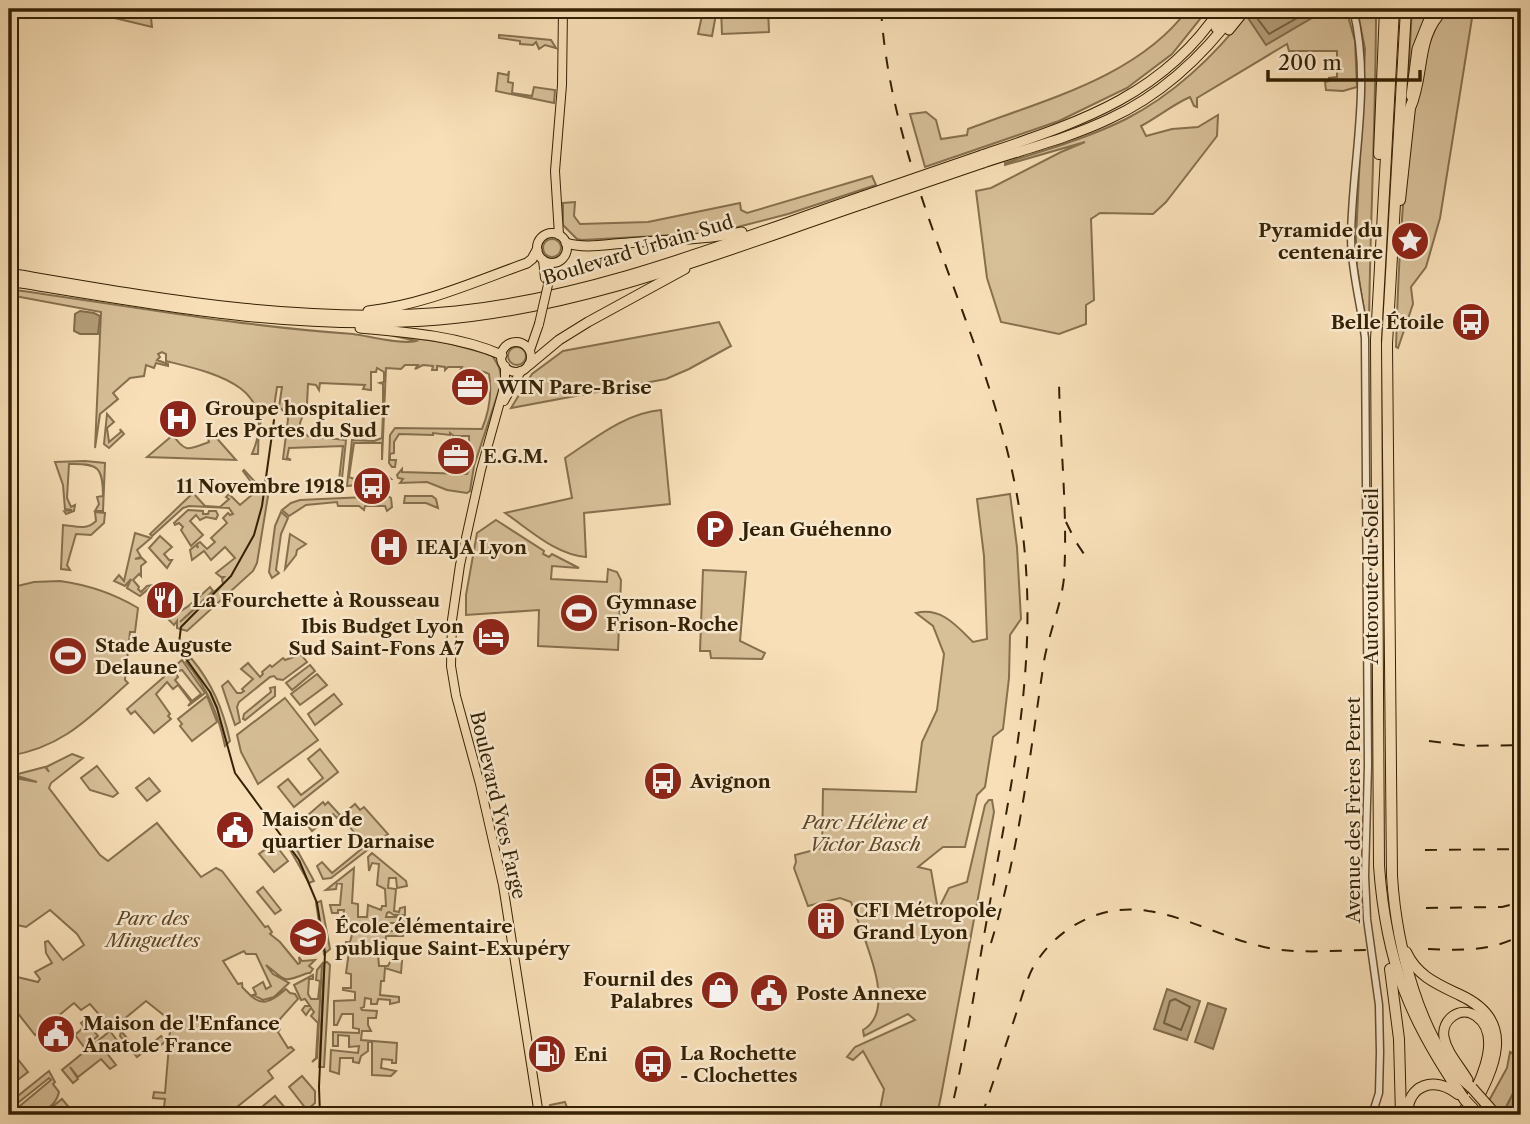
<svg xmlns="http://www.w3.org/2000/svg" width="1530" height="1124" viewBox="0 0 1530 1124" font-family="'Libre Caslon Text',serif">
<rect width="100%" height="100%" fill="#f8dfb7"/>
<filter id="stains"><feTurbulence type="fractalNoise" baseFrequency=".00286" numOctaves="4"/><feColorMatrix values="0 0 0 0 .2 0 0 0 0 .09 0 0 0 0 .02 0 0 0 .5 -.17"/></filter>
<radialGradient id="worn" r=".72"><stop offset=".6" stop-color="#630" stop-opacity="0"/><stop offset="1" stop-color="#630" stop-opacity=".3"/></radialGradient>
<g fill="#d7bf98" stroke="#86704e" stroke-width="2">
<path d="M77 9H150L152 27Z"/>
<path d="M721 9H768L769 32 722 34Z"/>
<path d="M1188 9H1208L1172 54 1127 88 1059 121 925 167 910 114 926 112 936 120 941 139 967 135 968 129C1044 100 1138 77 1188 9Z"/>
<path d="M1251 9H1256L1249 13 1266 44 1327 9H1346L1355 41 1357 87 1343 91 1326 90 1325 82 1329 81V78L1337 77V51H1289L1287 44 1197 98V107L1194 106 1190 97C1172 105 1158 117 1141 126L1146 136 1172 129 1198 127 1218 115 1217 136 1166 202 1153 214 1100 213 1091 219 1094 300 1086 305V324L1059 334 1001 322 987 278 976 191 991 188 1061 152 1085 142 1005 165V163C1045 150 1088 138 1126 119 1175 94 1218 52 1251 9Z"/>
<path d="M1357 9H1376C1376 116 1370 222 1369 328H1367L1357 267 1356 239 1365 49Z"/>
<path d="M1412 9H1435L1407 96Z"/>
<path d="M1448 9H1471L1473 12 1440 218 1426 267 1411 287 1413 304 1398 348 1396 347C1398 278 1404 54 1448 9Z"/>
<path d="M703 11 716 14 712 36 698 34Z"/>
<path d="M499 35 551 40 556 48 545 45 539 49 536 42 533 45 520 44V41L499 38Z"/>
<path d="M509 71 508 82 513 83 512 93 532 96 534 87 555 90 554 103 496 91 498 73 508 75Z"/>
<path d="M872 176 876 185 788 214 714 233 582 240 577 239 563 225V203L575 202 574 216 580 224 648 222 740 203 741 210 747 213Z"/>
<circle cx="552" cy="248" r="9"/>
<path d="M9 289C123 305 237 326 353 334 369 336 403 345 416 341L390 335 444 342 492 355 499 367 502 381 474 466 470 491 467 493 447 490 427 482 400 483 403 479 398 478 397 475 402 469V472L467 474 470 468 469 436H454L450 433V435L433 433V435L399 434 394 442V453L390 454V460H396L395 467H392L389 463 390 435 395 428 482 429C489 412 492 392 489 374 484 371 472 369 467 368L460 371 462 367H448L445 370V367L437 366V370H432L433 366 423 365 415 369 418 365H405L401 369 386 368 382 460V443H354L349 477 357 480 369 478V481H379L380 472 386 474 391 479H383L382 482 347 486 352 440 374 441 382 438 383 413 379 412 383 410V384L380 383 384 382V372L377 368 376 372H371V390L363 389 365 385 320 383 319 390 316 385 308 384 307 404 300 423 301 430 308 436 346 440 341 488H338L343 446 289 448 287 458 291 460 283 459 288 419 287 414 279 407 282 387H277L274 407C256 413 259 437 258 454H252C281 386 214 373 166 361V354L162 352 158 354 160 357 157 360 168 364V366L156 363 154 368 146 365 144 376 130 378 113 393 118 399 100 414 95 448 101 312 9 295Z"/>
<path d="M719 322 731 346 689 369 666 379 511 408 532 374 563 351Z"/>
<circle cx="517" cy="356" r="9"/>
<path d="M661 410 670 504 584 513 586 557C556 555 530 530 505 513L572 498 565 458C594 439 625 413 661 410Z"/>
<path d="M107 414 114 422 107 428 109 442 121 432 120 429 124 434 109 448 104 444Z"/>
<path d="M173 435C186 454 189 449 209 442L208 438 214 435 236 460 147 457Z"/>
<path d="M85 461 105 463 103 511H95L99 504 97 497 103 496C103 467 98 463 69 464L67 498 71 507 75 505 74 511 66 514 64 511 72 510 65 509 63 485 55 462Z"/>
<path d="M244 470 268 496 257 563 253 571 187 631 177 628V621L174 625 147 598 153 594C158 599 163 607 169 611 179 619 202 594 210 587L213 591 180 622 223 584 222 579 224 577H221L216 573 235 558 225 547 211 560 204 551 192 560 190 550 196 545 198 548 197 544 200 542 207 549 215 542 211 538 227 523 223 518 228 513 230 515 233 514 229 508 189 506 183 508 152 536 150 534 193 493 205 506 220 507 229 499 226 497 229 494 240 505 254 493V486L243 471Z"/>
<path d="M1010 494 1017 547 1021 619 1010 635 1009 678 1003 729 993 737 985 787 977 795 965 847H943L918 867 931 870 938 910 949 888 967 882 985 805 989 800H992L994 812 941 1096 937 1115H879L884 1089 863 1051 853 1060 847 1057 855 1047 915 1020 908 1014 864 1036 863 1030C900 1009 861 933 851 902L840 898 808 906 794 868 796 862 795 855 822 848 823 789 916 792 922 742 937 710 944 654 933 626 916 613C941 607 956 625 973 642L987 639 984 556 977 499Z"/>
<path d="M388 496 391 498 392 507 387 511 385 506H365L364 510 359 506H338L337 502 306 505 289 516 282 510 291 503 300 500Z"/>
<path d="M405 496H432L436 499 438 508 426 503H404Z"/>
<path d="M188 510 203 511V514H208L209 511H216L218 515 216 519 206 517 200 520 196 515 190 521 203 535 191 546 181 530 183 527 179 523 175 525 174 523Z"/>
<path d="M95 512 105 513 104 523 91 535 76 534 67 565 70 570 61 569 63 525C76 526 86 531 96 521Z"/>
<path d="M281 512 288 518 281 534 276 570 279 573 272 578 269 572 275 526Z"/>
<path d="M496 520 544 551 543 554 549 557 552 554 579 568 552 566 551 579 607 582 608 569 617 572 621 580 618 650 538 646 539 610 466 615V595L477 533Z"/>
<path d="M135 533 151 538 137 550 141 557 135 559 142 558 146 562 141 566V576L139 574 133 580 139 587 138 589 141 592 147 586 153 585 140 596 127 588 131 579 125 586 114 581 119 575 124 581Z"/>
<path d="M290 534 306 544 297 550 296 555 285 569Z"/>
<path d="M160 536 172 547 164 554 169 560H172L167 568 149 548Z"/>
<path d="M703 570 746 572 740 641 765 653 762 659 711 658 710 651H700Z"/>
<path d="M60 581C89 585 113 593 138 608L135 632H130L125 680 128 683C89 718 63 747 9 756V588L34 582Z"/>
<path d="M289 645 295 647 307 662 283 680 277 679 274 676 270 677 239 702 237 707 240 722 235 725 222 686 228 681 237 693H241L244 691 242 689 253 679 241 669 248 663 260 677 263 674 262 672 270 665 272 667 283 658 285 660 299 655Z"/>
<path d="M191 658C212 683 223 709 230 741L225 746C218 713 207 688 186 662Z"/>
<path d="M182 660 205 693 188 706 191 702 178 685 173 689 167 682 156 694 170 714 168 716 171 719 154 733 135 711 131 714 127 709 173 669 178 677 175 680 192 701 201 694 182 670 179 671 175 666Z"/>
<path d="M310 665 315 671 292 690 286 683Z"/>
<path d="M317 674 327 685 300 705 291 694Z"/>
<path d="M275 687V696L245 720 243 719 244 714 271 692 270 688Z"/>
<path d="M334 694 342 704 315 725 308 714Z"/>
<path d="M207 696 217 722 192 741 180 726 182 724 178 719Z"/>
<path d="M285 698 318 740 258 784 241 752 237 735Z"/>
<path d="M320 749 338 772 294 807 278 787 288 779 301 795 323 778 308 759Z"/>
<path d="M72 754 83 758 51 783 49 788 100 855 108 861 157 823 201 877 216 868 222 871 265 927 268 926 272 932 270 934 280 942 298 964 300 963 299 957 302 961 315 960 309 966 313 969C307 977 313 971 305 974 281 984 285 979 266 965L273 974 289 983 274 997 263 1000 253 995 256 994 253 988 263 982 266 989 271 986 256 954H246L244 951 223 961 238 984 242 983C243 991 241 985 246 991 261 1008 270 1003 286 989L290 993 295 994 298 999 280 1019 278 1026 280 1029 278 1032 288 1048 291 1047 294 1050 268 1071 273 1078 227 1115H163L165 1099 153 1098 154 1092 165 1093 169 1045 172 1041 169 1040 171 1021 146 1001 117 1025 112 1024 109 1026 90 1004 81 1010 74 1003 35 1035 9 1002V975L38 982 40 979 35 972 52 963 46 953 45 942 48 941 63 960 84 945 77 934 50 910 26 927 17 925 14 921 17 918 9 907V877L12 874 9 873V777L37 782 14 775 45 767 49 772 46 767Z"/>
<path d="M97 766 118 793 113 797 90 790 81 778Z"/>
<path d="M149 778 160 791 147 801 136 788Z"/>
<path d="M323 802 325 805 328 802 340 815 337 818 333 814 312 831 304 821 300 822Z"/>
<path d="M355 804 360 810 364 807 388 834 331 878 323 879 317 866 322 862 332 873 365 846 341 816Z"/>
<path d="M290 837 314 881 309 883 285 841Z"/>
<path d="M274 843 288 861 274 872 259 854Z"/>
<path d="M372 853 406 881 407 886 397 888 396 878H389L388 888 396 889 394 911 399 912 400 908 405 907V915H394L389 912 387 913 386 917H405L404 927H395L396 923H389L388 931H404L403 936H386L385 950H371V953L378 954 379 966H388L391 960 402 961 401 973 385 968 384 981H381L380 995 399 997V1002L390 1004V1000L378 999 377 1004H371V999L365 998 364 1007 361 1008 362 1010 377 1011 376 1018H368V1025L371 1031H362L361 1040 397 1043 396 1063H392V1060L382 1059 381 1068 396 1071 391 1076 372 1075V1042H368V1051L361 1056 359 1063 353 1062V1058H340L339 1074 330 1071 331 1050 358 1053 359 1046 349 1047V1036L338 1035V1046H333V1032L359 1033V1029L353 1028V1014H342L337 1025H334V1001L355 1000V992L343 990V988H351V974L346 973 350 945 346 944V942H350L355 924 339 921V918H343L344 910H338V913H332L330 905H340L342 884 337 883 336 889 326 890 354 868 352 903 358 904V917H367L368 905 381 910 382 906H386L385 889 377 885 379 864 372 863 369 871 368 857Z"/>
<path d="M263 887 281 910 275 914 257 892Z"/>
<path d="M321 901 330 949 324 954 316 903Z"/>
<path d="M327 962 330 965 324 1067H319L324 963Z"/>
<path d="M322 964 317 1058 312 1062 316 1058 318 1023 311 1016 314 1012 311 1008 306 1015 302 1010 305 1006H310L305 999 301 1000 294 985 313 975V979H309L308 994 311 999H318L320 981 316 980 317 970Z"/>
<path d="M85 1020 98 1036 84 1047 75 1035 84 1027 81 1023Z"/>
<path d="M110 1031 119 1043 106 1052 116 1065 110 1069 101 1059 78 1077 70 1067 78 1079 73 1083 62 1070Z"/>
<path d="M121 1031 136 1049 141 1045 145 1049 161 1036 166 1041 155 1050 151 1046 137 1057 120 1036Z"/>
<path d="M9 1048 28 1072 19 1079 9 1069Z"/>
<path d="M1510 1052 1521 1058V1078L1502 1115H1481L1507 1068Z"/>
<path d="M49 1071 55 1082 53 1084 59 1092C54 1115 27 1115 9 1115L51 1080 49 1078 9 1110V1103Z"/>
<path d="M302 1076 315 1091V1103L307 1110 289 1087Z"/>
<path d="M275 1096 291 1115H271L263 1106Z"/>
<path d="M62 1099 72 1111 66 1115H42Z"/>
<path d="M565 1102 570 1115H552L550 1105Z"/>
</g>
<g fill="#b59e7a" stroke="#816c4a" stroke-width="2">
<path d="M1256 9H1327L1266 45 1248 18V13Z"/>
<path d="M80 311 94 313 100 316 98 334H80L74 331 75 314Z"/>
<path d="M1167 989 1200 1001 1187 1040 1154 1029Z"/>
<path d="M1208 1003 1226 1009 1213 1049 1195 1042Z"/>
<path d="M1521 1078V1115H1502Z"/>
</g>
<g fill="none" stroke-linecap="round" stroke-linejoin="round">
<g stroke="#74603e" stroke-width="2">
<path d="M1258 9 1257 18 1269 34 1313 9"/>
<path d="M1175 999 1190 1007 1181 1030 1164 1023 1170 1001Z"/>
</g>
<defs>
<path id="tertiary" d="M1353 9C1372 84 1352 161 1351 237 1351 271 1361 304 1365 338L1368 766 1365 876 1367 919 1379 1005 1380 1052 1379 1093 1372 1115"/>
<g id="primary">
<circle cx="552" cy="248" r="15"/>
<path d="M559 235 555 171 562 85 563 9"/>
<path d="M543 260 545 278"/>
<circle cx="516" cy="357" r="15"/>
<path d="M530 350 539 324"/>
<path d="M505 366V384L481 470 460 565 452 620 451 666 456 696 480 784 503 885 539 1115"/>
<path d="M504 401 521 371"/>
</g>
<g id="trunk">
<path d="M1216 28 1229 9"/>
<path d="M1229 30 1246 9"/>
<path d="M1411 96 1417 49 1433 9"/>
<path d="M982 155C1076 123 1162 97 1220 9"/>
<path d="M983 163C1025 149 1069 138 1109 119 1162 95 1204 55 1238 9"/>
<path d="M566 243C585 249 608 244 627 243 665 240 704 240 742 232"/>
<path d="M9 273C156 298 306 326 456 311 597 296 731 241 863 196"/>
<path d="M9 281C151 304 294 332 439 320 587 308 727 250 866 203"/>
<path d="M368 311C423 305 474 282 527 263L532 259 537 250"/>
<path d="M360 328C406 332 459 336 502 355"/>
<path d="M529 365 559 340 588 322 685 269"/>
<path d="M1461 1115C1475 1093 1506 1037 1476 1016 1460 1005 1441 1020 1444 1037 1447 1053 1460 1066 1468 1080"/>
</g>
<g id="motorway">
<path d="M1394 9 1376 340 1379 866C1386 963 1410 1021 1465 1100"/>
<path d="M1406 9 1387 344 1392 876C1396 941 1419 1045 1472 1088"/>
<path d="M1379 154 1385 9"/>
<path d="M1400 200 1410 108C1425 75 1415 36 1444 9"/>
<path d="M1406 952C1417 976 1437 984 1460 995 1521 1023 1491 1073 1469 1115"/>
<path d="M1390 969 1399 1039 1401 1115"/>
<path d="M1407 1115C1408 1084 1434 1076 1458 1094"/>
</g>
</defs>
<use href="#tertiary" stroke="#655030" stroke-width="9"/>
<use href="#primary" stroke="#342103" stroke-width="10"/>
<use href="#trunk" stroke="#342103" stroke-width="11"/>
<use href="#motorway" stroke="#342103" stroke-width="12"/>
<use href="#tertiary" stroke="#faead0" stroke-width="6"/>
<use href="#primary" stroke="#f8dfb7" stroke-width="8"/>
<use href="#trunk" stroke="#f8dfb7" stroke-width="9"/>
<use href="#motorway" stroke="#f8dfb7" stroke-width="10"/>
<path stroke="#342103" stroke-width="2" d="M274 420 262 506 254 535 231 576 181 627 179 643 184 656 210 692 217 708 235 773 299 860 317 903 325 953 319 1087 320 1115"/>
<g stroke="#342103" stroke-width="2" stroke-dasharray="12 12" stroke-linecap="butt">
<path d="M881 9C891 169 974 309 1010 462 1047 618 1018 749 990 902 977 973 967 1045 950 1115"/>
<path d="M1066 522 1076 542 1086 557"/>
<path d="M1429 741 1468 746 1521 745"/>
<path d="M1425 850 1521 849"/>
<path d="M1426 908 1502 907 1521 902"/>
<path d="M991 943C1019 852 1030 755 1044 661 1049 633 1061 606 1064 578 1068 512 1060 446 1059 381"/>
<path d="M1428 949C1460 950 1492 952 1521 935"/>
<path d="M982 1115C993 1082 1005 1048 1016 1014 1022 998 1026 979 1035 964 1059 926 1103 903 1148 911 1187 917 1222 937 1260 946 1295 955 1335 950 1372 950"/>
</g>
<defs>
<path id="primary-bridge" d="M539 324 550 276"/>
<g id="trunk-bridge">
<path d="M863 196 982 155"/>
<path d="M866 203 983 163"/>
</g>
<g id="motorway-bridge">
<path d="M1472 1088 1496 1115"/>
<path d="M1465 1100 1479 1115"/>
</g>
</defs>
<use href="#primary-bridge" stroke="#342103" stroke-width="10" stroke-linecap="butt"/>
<use href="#trunk-bridge" stroke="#342103" stroke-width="11" stroke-linecap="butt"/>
<use href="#motorway-bridge" stroke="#342103" stroke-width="12" stroke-linecap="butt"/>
<use href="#primary-bridge" stroke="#f8dfb7" stroke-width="8"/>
<use href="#trunk-bridge" stroke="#f8dfb7" stroke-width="9"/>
<use href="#motorway-bridge" stroke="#f8dfb7" stroke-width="10"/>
</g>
<defs>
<symbol id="sight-disc" viewBox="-11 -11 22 22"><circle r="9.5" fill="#8f2418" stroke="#faead0"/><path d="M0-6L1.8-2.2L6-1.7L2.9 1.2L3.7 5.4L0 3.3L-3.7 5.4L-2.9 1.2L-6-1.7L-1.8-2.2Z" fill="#fff"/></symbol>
<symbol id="bus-disc" viewBox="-11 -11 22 22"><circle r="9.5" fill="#8f2418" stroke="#faead0"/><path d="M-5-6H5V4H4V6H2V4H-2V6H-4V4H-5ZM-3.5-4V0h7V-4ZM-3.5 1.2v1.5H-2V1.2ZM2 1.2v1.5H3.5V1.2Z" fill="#fff"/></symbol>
<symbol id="office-disc" viewBox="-11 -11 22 22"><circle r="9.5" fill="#8f2418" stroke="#faead0"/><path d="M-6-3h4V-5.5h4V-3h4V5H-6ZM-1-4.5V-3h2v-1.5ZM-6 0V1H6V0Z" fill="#fff"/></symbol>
<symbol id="hospital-disc" viewBox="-11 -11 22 22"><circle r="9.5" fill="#8f2418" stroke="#faead0"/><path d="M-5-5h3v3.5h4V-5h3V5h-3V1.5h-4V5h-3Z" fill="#fff"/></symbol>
<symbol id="parking-disc" viewBox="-11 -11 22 22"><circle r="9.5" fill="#8f2418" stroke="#faead0"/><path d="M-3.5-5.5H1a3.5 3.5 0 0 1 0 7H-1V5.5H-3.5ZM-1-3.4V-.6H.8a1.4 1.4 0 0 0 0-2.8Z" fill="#fff"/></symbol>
<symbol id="restaurant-disc" viewBox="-11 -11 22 22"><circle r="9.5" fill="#8f2418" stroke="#faead0"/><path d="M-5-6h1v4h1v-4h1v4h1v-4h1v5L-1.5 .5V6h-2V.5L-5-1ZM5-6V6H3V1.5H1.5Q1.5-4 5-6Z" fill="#fff"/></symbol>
<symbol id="stadium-disc" viewBox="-11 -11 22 22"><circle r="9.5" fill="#8f2418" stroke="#faead0"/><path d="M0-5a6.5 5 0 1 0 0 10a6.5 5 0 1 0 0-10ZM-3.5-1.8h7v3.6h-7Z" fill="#fff"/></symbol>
<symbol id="hotel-disc" viewBox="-11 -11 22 22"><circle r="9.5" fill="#8f2418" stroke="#faead0"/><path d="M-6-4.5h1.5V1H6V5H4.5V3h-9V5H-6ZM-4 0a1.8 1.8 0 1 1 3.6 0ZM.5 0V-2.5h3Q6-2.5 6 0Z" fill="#fff"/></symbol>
<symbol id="civic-disc" viewBox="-11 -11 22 22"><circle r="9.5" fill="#8f2418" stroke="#faead0"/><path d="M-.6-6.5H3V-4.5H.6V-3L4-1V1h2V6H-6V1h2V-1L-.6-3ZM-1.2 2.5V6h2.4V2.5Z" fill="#fff"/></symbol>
<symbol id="building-disc" viewBox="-11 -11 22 22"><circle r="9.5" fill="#8f2418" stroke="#faead0"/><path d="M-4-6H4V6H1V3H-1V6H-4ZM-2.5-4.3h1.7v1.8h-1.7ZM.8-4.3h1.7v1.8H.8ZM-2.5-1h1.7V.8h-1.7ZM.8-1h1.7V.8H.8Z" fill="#fff"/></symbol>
<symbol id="school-disc" viewBox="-11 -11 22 22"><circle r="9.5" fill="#8f2418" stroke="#faead0"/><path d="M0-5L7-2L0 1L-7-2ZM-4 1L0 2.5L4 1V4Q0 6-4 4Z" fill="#fff"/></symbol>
<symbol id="shop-disc" viewBox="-11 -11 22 22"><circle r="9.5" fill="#8f2418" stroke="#faead0"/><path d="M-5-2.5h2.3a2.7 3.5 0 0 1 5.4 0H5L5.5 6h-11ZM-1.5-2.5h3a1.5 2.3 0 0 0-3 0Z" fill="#fff"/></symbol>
<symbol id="fuel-disc" viewBox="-11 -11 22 22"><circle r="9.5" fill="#8f2418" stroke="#faead0"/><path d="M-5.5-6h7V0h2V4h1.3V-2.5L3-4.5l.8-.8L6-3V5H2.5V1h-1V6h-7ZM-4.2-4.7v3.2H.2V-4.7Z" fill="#fff"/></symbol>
</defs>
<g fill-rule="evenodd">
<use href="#sight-disc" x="1388" y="219" width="44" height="44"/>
<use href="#bus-disc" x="1449" y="300" width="44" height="44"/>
<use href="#office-disc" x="448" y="365" width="44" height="44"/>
<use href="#hospital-disc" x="156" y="397" width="44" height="44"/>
<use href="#office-disc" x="434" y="434" width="44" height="44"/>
<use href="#bus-disc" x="350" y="464" width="44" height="44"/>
<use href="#parking-disc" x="693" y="507" width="44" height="44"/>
<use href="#hospital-disc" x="367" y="525" width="44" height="44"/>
<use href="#restaurant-disc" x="143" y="578" width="44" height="44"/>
<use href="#stadium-disc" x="557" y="591" width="44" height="44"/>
<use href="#hotel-disc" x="469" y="615" width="44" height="44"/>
<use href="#stadium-disc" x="46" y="634" width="44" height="44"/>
<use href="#bus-disc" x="641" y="759" width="44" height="44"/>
<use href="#civic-disc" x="213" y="808" width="44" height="44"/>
<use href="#building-disc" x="804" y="899" width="44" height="44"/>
<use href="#school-disc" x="286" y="915" width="44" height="44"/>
<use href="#shop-disc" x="698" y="968" width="44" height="44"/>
<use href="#civic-disc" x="747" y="971" width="44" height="44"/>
<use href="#civic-disc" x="34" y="1012" width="44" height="44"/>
<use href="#fuel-disc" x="525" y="1032" width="44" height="44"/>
<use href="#bus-disc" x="631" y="1042" width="44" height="44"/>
</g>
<g text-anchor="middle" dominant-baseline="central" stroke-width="5" stroke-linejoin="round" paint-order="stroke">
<g font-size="19" font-weight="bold" fill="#342103" stroke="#faead0" text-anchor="start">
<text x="1383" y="230" text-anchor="end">Pyramide du<tspan x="1383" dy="22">centenaire</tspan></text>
<text x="1444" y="322" text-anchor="end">Belle Étoile</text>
<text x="497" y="387">WIN Pare-Brise</text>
<text x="205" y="408">Groupe hospitalier<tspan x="205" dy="22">Les Portes du Sud</tspan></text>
<text x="483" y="456">E.G.M.</text>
<text x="345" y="486" text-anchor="end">11 Novembre 1918</text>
<text x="742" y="529">Jean Guéhenno</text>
<text x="416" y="547">IEAJA Lyon</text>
<text x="192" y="600">La Fourchette à Rousseau</text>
<text x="606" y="602">Gymnase<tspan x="606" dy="22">Frison-Roche</tspan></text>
<text x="464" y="626" text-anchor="end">Ibis Budget Lyon<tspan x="464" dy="22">Sud Saint-Fons A7</tspan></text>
<text x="95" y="645">Stade Auguste<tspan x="95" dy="22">Delaune</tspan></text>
<text x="690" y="781">Avignon</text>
<text x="262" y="819">Maison de<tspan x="262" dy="22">quartier Darnaise</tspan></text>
<text x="853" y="910">CFI Métropole<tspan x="853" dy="22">Grand Lyon</tspan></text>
<text x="335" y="926">École élémentaire<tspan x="335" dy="22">publique Saint-Exupéry</tspan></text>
<text x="693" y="979" text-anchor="end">Fournil des<tspan x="693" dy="22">Palabres</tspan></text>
<text x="796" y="993">Poste Annexe</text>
<text x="83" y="1023">Maison de l'Enfance<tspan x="83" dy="22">Anatole France</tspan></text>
<text x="680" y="1053">La Rochette<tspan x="680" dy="22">- Clochettes</tspan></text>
<text x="574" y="1054">Eni</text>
</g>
<g font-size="19" fill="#342103" stroke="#faead0">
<text transform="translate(638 250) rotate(-17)">Boulevard Urbain Sud</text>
<text transform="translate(1371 576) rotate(-90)">Autoroute du Soleil</text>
<text transform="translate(498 805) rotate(77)">Boulevard Yves Farge</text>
<text transform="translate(1353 810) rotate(-90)">Avenue des Frères Perret</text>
</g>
<g font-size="19" font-style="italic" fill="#5d4828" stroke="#faead0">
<text x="865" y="822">Parc Hélène et<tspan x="865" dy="22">Victor Basch</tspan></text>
<text x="153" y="918">Parc des<tspan x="153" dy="22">Minguettes</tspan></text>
</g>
</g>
<rect width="1530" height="1124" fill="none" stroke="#f8dfb7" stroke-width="35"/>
<rect x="10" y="10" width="1509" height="1103" fill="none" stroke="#342103" stroke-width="3.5"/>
<rect x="18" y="18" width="1495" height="1089" fill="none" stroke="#342103" stroke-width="2"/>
<path d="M1268 70v10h152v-10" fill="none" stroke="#342103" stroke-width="3.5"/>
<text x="1278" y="70" font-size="21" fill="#342103" stroke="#faead0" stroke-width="5" paint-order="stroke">200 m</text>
<rect width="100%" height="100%" filter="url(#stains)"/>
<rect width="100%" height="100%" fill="url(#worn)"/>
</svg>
